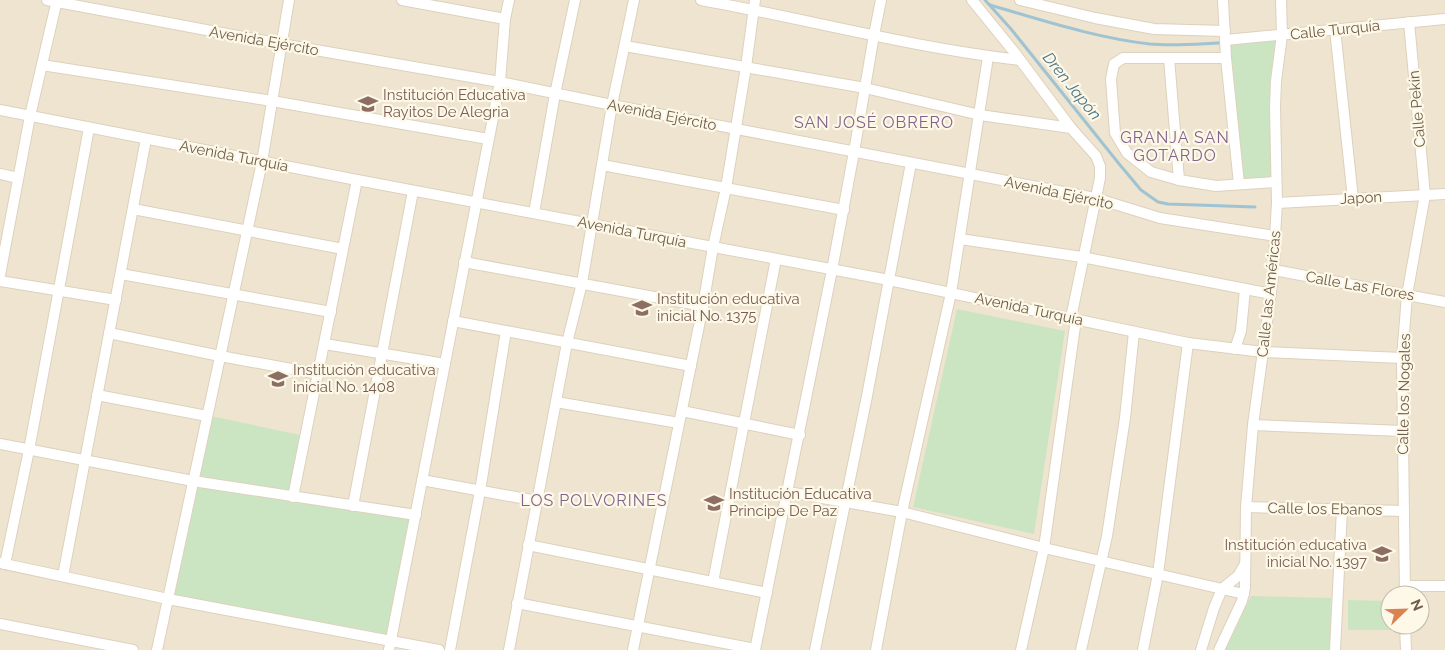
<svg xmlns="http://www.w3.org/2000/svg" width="1445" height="650" viewBox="0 0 1445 650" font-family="Raleway,sans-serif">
<rect width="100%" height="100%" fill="#faf4e1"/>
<path fill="#eee4cf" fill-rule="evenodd" d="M0 0H1445V650H0ZM1390 595H1420V625H1390Z"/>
<g fill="#cbe5c2">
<path d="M1276 40 1270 81 1271 178 1244 180 1230 44Z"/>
<path d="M957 309 1065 331 1034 534 913 507Z"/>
<path d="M211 416 300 435 290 492 200 476Z"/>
<path d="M197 486 410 518 388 634 173 595Z"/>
<path d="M1251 596 1331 598 1330 650H1225Z"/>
<path d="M1348 600 1390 601V625H1399V630H1348Z"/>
</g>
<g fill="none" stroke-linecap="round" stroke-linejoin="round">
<g stroke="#9fc3d2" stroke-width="3">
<path d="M985 0 1011 29 1120 165 1141 190 1158 202 1168 204 1255 207"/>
<path d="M990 5C1042 20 1096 38 1150 44 1173 46 1196 44 1219 43"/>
</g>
<defs>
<g id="minor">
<path d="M47 0 281 44 500 82 612 105 1095 198 1160 218 1275 236"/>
<path d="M402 0 505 19"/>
<path d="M701 0C807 19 913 48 1020 60"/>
<path d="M972 0 1015 53 1071 128 1096 156 1100 166V178L1071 318"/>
<path d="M1020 0 1095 18 1154 29 1225 31"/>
<path d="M1223 0 1226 58 1239 184"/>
<path d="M1335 29 1353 199"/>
<path d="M1225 40 1445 19"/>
<path d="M625 46 865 88 980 115 1071 128"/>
<path d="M1169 58 1179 180"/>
<path d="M1226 58H1123L1114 64 1111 79 1115 133 1127 153 1151 172 1179 180 1216 186 1276 182"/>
<path d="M42 65 272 101 488 139"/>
<path d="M0 110 357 180 889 280 1188 343 1263 352 1402 358"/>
<path d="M602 165 844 210"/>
<path d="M0 174 18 178"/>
<path d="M1277 203 1445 194"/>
<path d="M133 209 343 249"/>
<path d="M534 213 555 94 575 0"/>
<path d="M960 239 1082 257 1271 294"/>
<path d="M464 262 703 306"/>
<path d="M1274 270 1445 302"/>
<path d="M121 274 331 312"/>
<path d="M0 275 30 116 57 0"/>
<path d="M0 281 116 300"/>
<path d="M453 321 691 366"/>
<path d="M109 333 220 356 319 374"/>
<path d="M325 344 445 364"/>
<path d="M1235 349 1241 331 1245 289"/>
<path d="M97 395 207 416"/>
<path d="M556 402 679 423"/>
<path d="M682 411 800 435"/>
<path d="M1253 425 1403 431"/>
<path d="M0 444 193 481 416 515"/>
<path d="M422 480 537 501"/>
<path d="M788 492 902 512 1044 548 1244 594"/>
<path d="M293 497 357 180"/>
<path d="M353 506 413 191"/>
<path d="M1246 507 1404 511"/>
<path d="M528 545 767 593"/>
<path d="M0 563 168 599 439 650"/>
<path d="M5 564 29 450 89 128"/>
<path d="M63 576 146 139"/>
<path d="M713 582 776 259"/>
<path d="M1405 586H1445"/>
<path d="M1405 595 1402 358 1407 295 1425 195 1409 22"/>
<path d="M517 603 755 649"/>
<path d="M0 624 133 650"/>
<path d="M1405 625 1406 650"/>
<path d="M157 650 262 162 289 0"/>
<path d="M389 650 500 82 505 19 509 0"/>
<path d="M450 650 480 491 506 331"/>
<path d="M509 650 567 343 582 283 612 105 634 0"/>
<path d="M633 650 703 306 713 247 726 188 746 67 755 0"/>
<path d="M755 650 832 270 854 152 874 35 881 0"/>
<path d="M815 650 867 396 911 163"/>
<path d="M876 650 902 512 951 293 988 57"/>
<path d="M1021 650 1044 548 1076 319"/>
<path d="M1081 650 1107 536 1125 418 1134 332"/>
<path d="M1143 650 1158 574 1188 343"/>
<path d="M1201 650 1214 608 1222 589 1238 576 1245 564"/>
<path d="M1219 650 1242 601 1245 588 1246 507 1253 425 1274 270 1275 236 1277 203 1275 108 1276 81 1282 35 1281 0"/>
<path d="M1335 650 1342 509"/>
</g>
</defs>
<use href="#minor" stroke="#ddd1be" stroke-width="12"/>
<use href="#minor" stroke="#fff" stroke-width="10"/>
</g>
<defs>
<symbol id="school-bare" viewBox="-9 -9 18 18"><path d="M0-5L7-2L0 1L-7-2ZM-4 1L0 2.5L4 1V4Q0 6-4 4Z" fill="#8d6e63" stroke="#fdf8e7" stroke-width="2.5" paint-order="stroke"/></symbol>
</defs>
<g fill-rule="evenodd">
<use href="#school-bare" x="354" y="90" width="28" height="28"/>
<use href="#school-bare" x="628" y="294" width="28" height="28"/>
<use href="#school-bare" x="264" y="365" width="28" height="28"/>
<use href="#school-bare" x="700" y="489" width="28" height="28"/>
<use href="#school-bare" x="1368" y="540" width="28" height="28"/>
</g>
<g text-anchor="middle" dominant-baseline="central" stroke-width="4.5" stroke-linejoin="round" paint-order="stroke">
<g font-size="15" fill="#6f5d4b" stroke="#fdf8e7">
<text transform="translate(1335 30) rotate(-6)">Calle Turquía</text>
<text transform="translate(264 41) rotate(10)">Avenida Ejército</text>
<text transform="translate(1417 109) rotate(-95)">Calle Pekín</text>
<text transform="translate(662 115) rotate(11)">Avenida Ejército</text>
<text transform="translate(234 156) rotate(11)">Avenida Turquía</text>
<text transform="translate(1059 193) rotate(12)">Avenida Ejército</text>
<text transform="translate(1361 198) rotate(-3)">Japon</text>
<text transform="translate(632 232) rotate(11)">Avenida Turquía</text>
<text transform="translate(1360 286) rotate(10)">Calle Las Flores</text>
<text transform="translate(1269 294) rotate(-84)">Calle las Américas</text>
<text transform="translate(1029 309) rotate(12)">Avenida Turquía</text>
<text transform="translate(1404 394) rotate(-89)">Calle los Nogales</text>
<text transform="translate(1325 509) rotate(1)">Calle los Ebanos</text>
</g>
<g font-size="15" fill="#785e54" stroke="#fdf8e7" text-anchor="start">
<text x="383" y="95">Institución Educativa<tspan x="383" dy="17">Rayitos De Alegria</tspan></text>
<text x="657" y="299">Institución educativa<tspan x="657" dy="17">inicial No. 1375</tspan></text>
<text x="293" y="370">Institución educativa<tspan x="293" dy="17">inicial No. 1408</tspan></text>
<text x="729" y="494">Institución Educativa<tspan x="729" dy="17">Principe De Paz</tspan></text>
<text x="1367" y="545" text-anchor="end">Institución educativa<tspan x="1367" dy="17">inicial No. 1397</tspan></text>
</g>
<g font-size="16" font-style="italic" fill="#4a7487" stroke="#fdf8e7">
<text transform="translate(1072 86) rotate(51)">Dren Japón</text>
</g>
<g font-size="16" letter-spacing="1" fill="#83638c" stroke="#fdf8e7">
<text x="874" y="122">SAN JOSÉ OBRERO</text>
<text x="1175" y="137">GRANJA SAN<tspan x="1175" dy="18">GOTARDO</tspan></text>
<text x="594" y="500">LOS POLVORINES</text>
</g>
</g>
<g transform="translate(1405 610) rotate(67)"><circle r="24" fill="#fdf8e7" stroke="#c4baa9"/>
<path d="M0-4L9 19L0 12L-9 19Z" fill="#da8350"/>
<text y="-8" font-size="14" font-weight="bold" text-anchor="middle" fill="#6f5d4b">N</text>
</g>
</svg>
